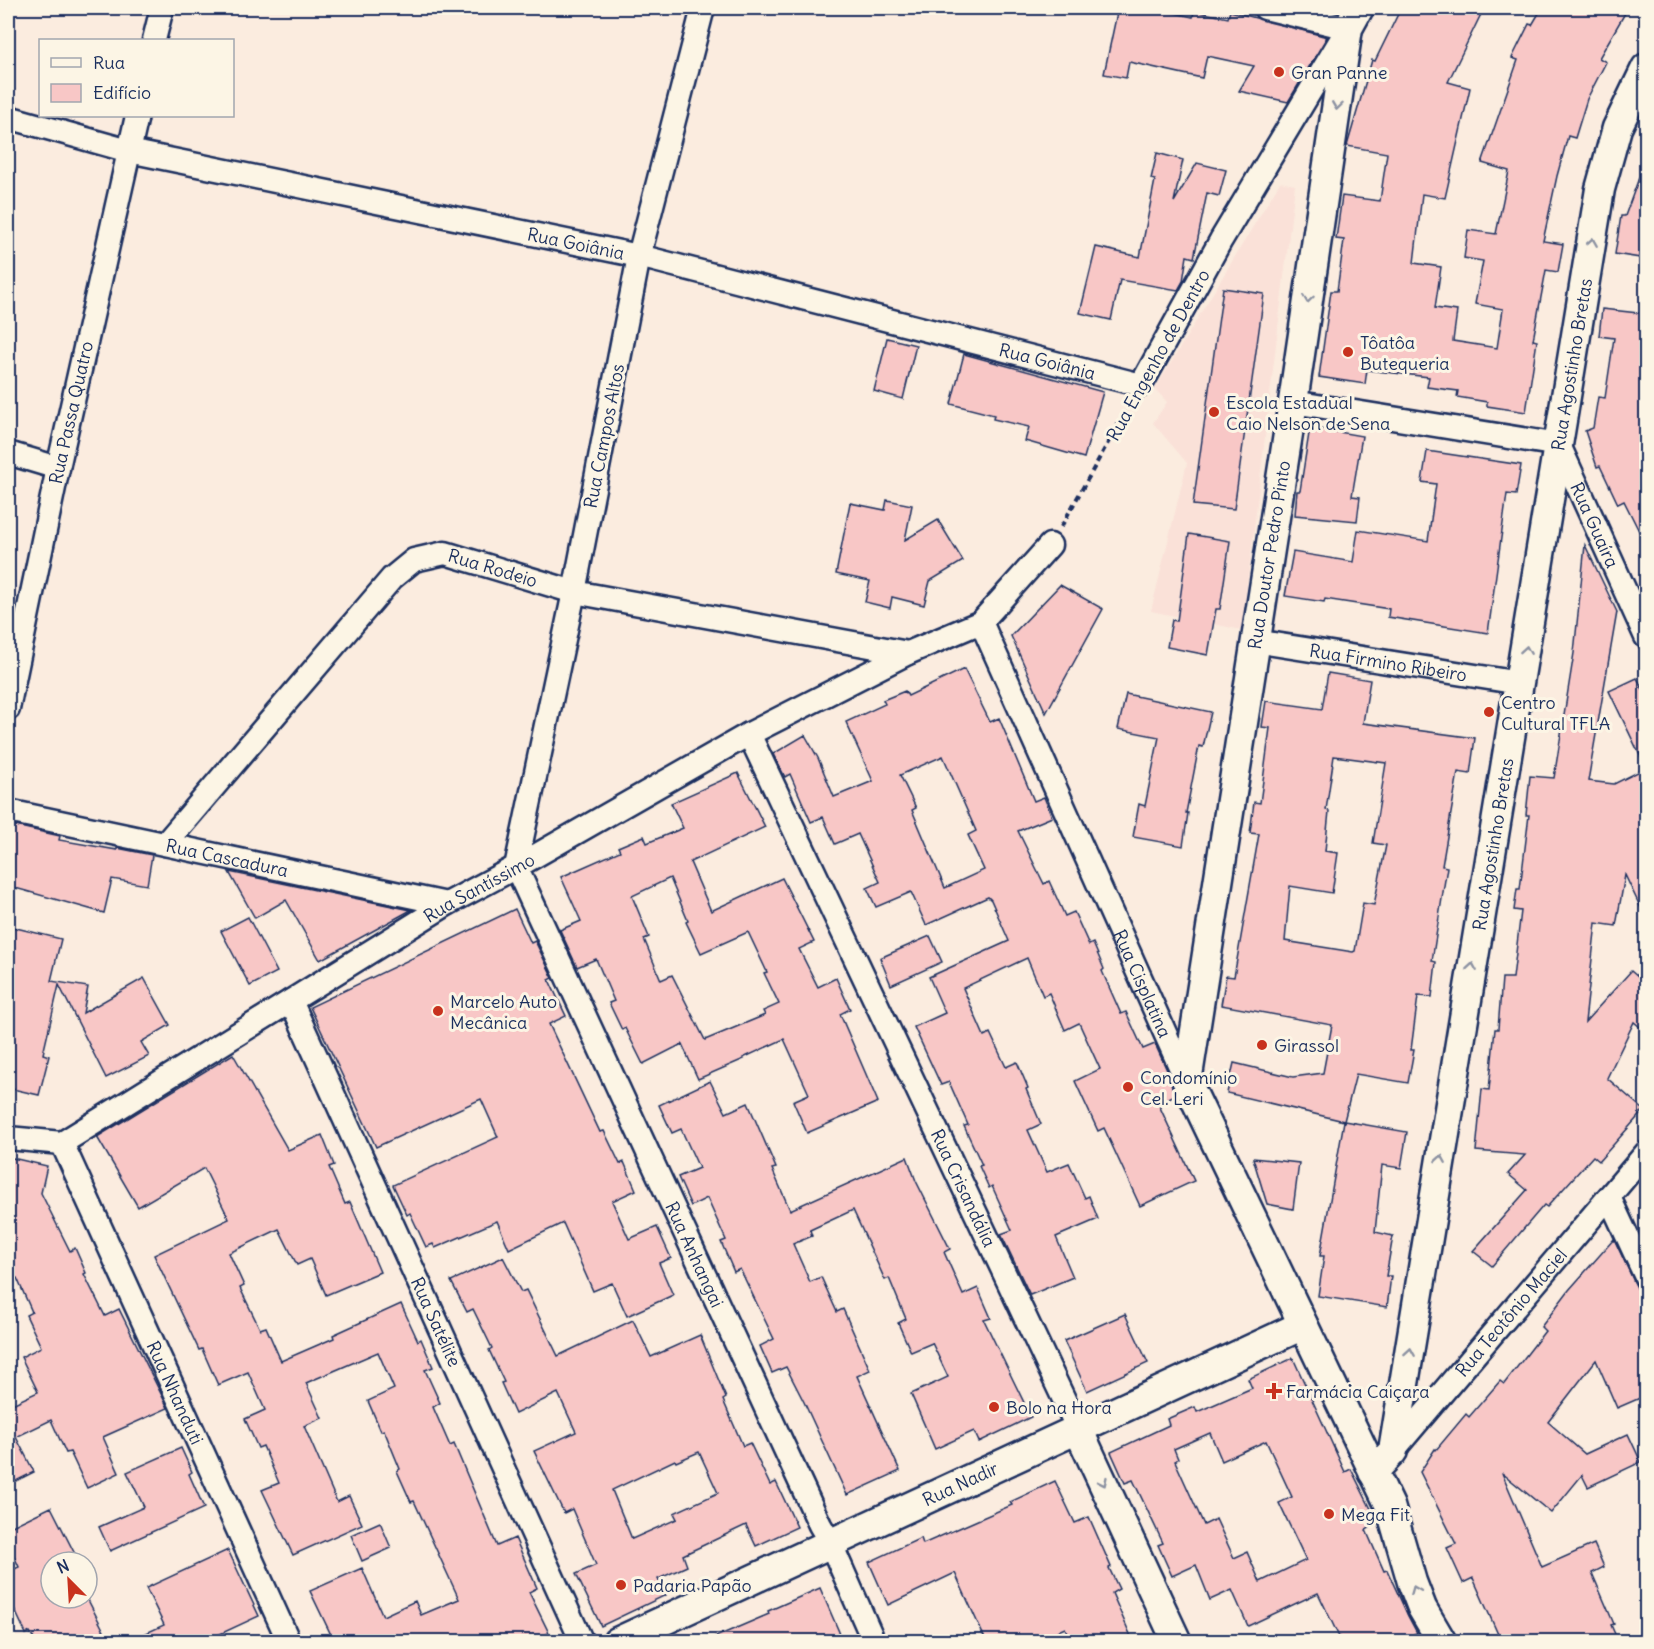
<svg xmlns="http://www.w3.org/2000/svg" width="1654" height="1649" viewBox="0 0 1654 1649" font-family="Delius,sans-serif">
<rect width="100%" height="100%" fill="#fbecdf"/>
<filter id="ink" filterUnits="userSpaceOnUse"><feTurbulence type="fractalNoise" baseFrequency=".0167" numOctaves="2"/><feDisplacementMap in="SourceGraphic" scale="12" xChannelSelector="R" yChannelSelector="G"/><feConvolveMatrix kernelMatrix="1 2 1 2 8 2 1 2 1" color-interpolation-filters="sRGB"/></filter>
<g filter="url(#ink)">
<path fill="#fae1d8" d="M1280 182 1295 185 1242 630 1151 611 1187 463 1153 423 1167 402 1155 389Z"/>
<g fill="#f8c7c6" stroke="#1b2f5e" stroke-width="1.5" fill-rule="evenodd">
<path d="M1118 8H1152L1193 17 1194 11 1228 18 1230 11 1327 37 1288 102 1239 91 1254 66 1207 56 1202 78 1129 62 1126 78 1104 74Z"/>
<path d="M1401 8H1484L1448 82 1470 88 1445 198 1422 194 1414 263 1441 267 1435 308 1457 311 1453 341 1497 348 1503 309 1475 304 1483 261 1464 258 1468 230 1496 234 1509 171 1482 163 1518 60 1512 58 1529 24 1532 25 1542 8H1628L1599 58 1606 62 1587 99 1575 138 1568 136 1557 176 1543 241 1563 244 1558 272 1546 270 1533 340 1537 341 1526 412 1487 406V402L1457 397 1458 391 1427 387 1429 377 1367 370 1365 384 1319 377 1331 291H1337L1344 240 1336 239 1342 196 1380 201 1387 153 1347 146 1372 60 1375 61Z"/>
<path d="M1157 153 1183 160 1174 202 1197 163 1226 170 1219 196 1207 193 1194 258 1187 256 1183 281 1178 290 1120 280 1111 320 1080 313 1096 247 1140 257 1155 180 1151 179Z"/>
<path d="M1644 164H1647V259L1615 254 1621 216H1625Z"/>
<path d="M1223 288 1264 294 1234 509 1193 505Z"/>
<path d="M1602 309 1647 314V547L1624 501 1618 504 1600 466 1597 467 1585 431 1593 428 1598 397 1605 398 1614 338 1599 336Z"/>
<path d="M887 338 916 345 903 399 874 391Z"/>
<path d="M964 354 1103 392 1084 458 1025 441 1029 427 993 419 994 415 951 404Z"/>
<path d="M1310 427 1362 436 1352 496 1360 497 1357 521 1295 515 1297 491H1300Z"/>
<path d="M1427 451 1521 465 1516 495 1507 494 1488 633 1388 617 1389 609 1325 599 1324 602 1285 596 1293 552 1353 562 1358 530 1428 541 1436 484 1422 482Z"/>
<path d="M887 500 912 505 905 540 938 520 963 561 930 581 924 605 892 597 890 608 865 602 870 581 836 574 850 503 885 510Z"/>
<path d="M1189 534 1230 541 1220 609H1216L1208 655 1167 647 1172 620 1177 621Z"/>
<path d="M1585 545 1617 612 1588 781 1614 784 1646 768 1609 691 1637 678 1647 697V921L1625 875 1616 926 1596 923 1585 1022 1631 971 1647 985V1033L1634 1022 1607 1078 1644 1110 1599 1161 1593 1156 1547 1207 1544 1205 1492 1266 1473 1251 1527 1190 1508 1174 1525 1155 1476 1151 1482 1089 1489 1090 1495 1029H1498L1502 978H1513L1521 911 1514 910 1517 889H1520L1529 815H1526L1530 776 1554 778 1574 653Z"/>
<path d="M1060 585 1103 609 1046 713 1011 636Z"/>
<path d="M964 669 990 722 999 718 1034 801 1044 797 1052 817 1018 831 1044 884 1049 881 1065 916 1074 912 1089 945 1093 943 1104 969 1102 971 1121 1014 1126 1012 1143 1049 1155 1044 1171 1079 1175 1095 1158 1103 1194 1181 1140 1206 1104 1128 1098 1131 1075 1081 1100 1069 1079 1023 1065 1030 1049 993 1043 996 1027 958 963 988 984 1036 990 1033 1006 1067 1017 1062 1028 1088 1026 1089 1041 1124 1028 1130 1047 1172 1069 1163 1085 1198 1089 1196 1098 1219 1056 1237 1073 1277 1030 1295 1001 1234 1012 1230 992 1186 989 1188 979 1166 982 1165 964 1126 968 1125 949 1082 941 1085 914 1027 945 1013 929 977 1009 941 991 900 988 897 926 925 911 892 876 907 867 888 880 882 858 834 835 844 823 817 811 822 790 774 785 777 773 754 805 735 818 758 834 797 873 781 846 722 885 704 883 700 905 691 908 696ZM943 756 976 831 968 835 984 870 945 888 912 810 916 808 900 775Z"/>
<path d="M1328 673 1370 680 1363 723 1475 738 1470 774 1458 772 1442 866 1447 867 1432 961 1436 962 1432 997 1418 996 1411 1050H1414L1408 1083 1356 1074 1344 1121 1227 1093 1234 1063 1293 1077 1323 1073 1332 1025 1221 1005 1226 976 1234 977 1259 834 1250 833 1254 802 1260 803 1270 728 1262 727 1266 701 1322 709ZM1334 756 1386 763 1373 843 1386 845 1374 905 1363 903 1355 951 1353 952 1285 941 1290 886 1332 893 1338 853 1325 851 1329 811 1326 810Z"/>
<path d="M1126 694 1211 712 1203 747 1199 746 1186 813H1188L1183 846 1133 837 1139 804 1145 806 1159 737 1118 729Z"/>
<path d="M738 773 765 827 690 862 711 911 782 878 814 942 799 949 818 987 836 978 850 1009 840 1014 878 1102 807 1133 793 1101 809 1094 784 1039 743 1058 744 1059 698 1079 682 1044 643 1064 625 1028 622 1030 609 1003 614 1001 596 959 577 967 560 930 581 921 561 877 620 851 618 847 644 836 647 843 683 828 671 803ZM670 878 688 921 686 922 701 953 748 932 767 972 764 973 779 1004 763 1011 765 1015 705 1040 672 975 661 980 644 939 649 937 632 896Z"/>
<path d="M11 825 60 836 59 840 117 850V848L152 855 147 885 112 879 104 913 8 886V838Z"/>
<path d="M229 872 411 910 320 960 286 900 255 918Z"/>
<path d="M515 909 531 943 535 941 553 978 549 980 566 1016 549 1024 600 1132 604 1131 620 1164 624 1162 636 1190 612 1201 629 1239 657 1227 671 1258 659 1263 673 1295 627 1316 612 1283 593 1291 563 1223 509 1249 497 1221 435 1248 433 1244 426 1247 410 1213 407 1215 393 1185 498 1137 481 1099 376 1147 310 1007Z"/>
<path d="M248 917 277 972 250 986 221 931Z"/>
<path d="M8 926 61 939 51 981 88 987 83 1013 144 978 170 1025 141 1042 149 1056 106 1078 59 985 43 1054 49 1056 39 1095 8 1088Z"/>
<path d="M930 936 942 962 891 985 880 958Z"/>
<path d="M233 1054 288 1150 322 1135 334 1165 329 1167 345 1204 350 1202 380 1272 326 1295 310 1259 297 1265 279 1229 229 1253 244 1286 240 1288 260 1329 266 1327 281 1361 334 1338 333 1335 401 1304 418 1341 421 1339 433 1367 425 1370 440 1403 433 1407 450 1446 454 1444 497 1546 515 1538 537 1588 529 1592 549 1633 532 1641H334L310 1591 362 1568 383 1616 415 1601 421 1615 459 1599 414 1501 411 1502 397 1471 400 1469 384 1430 381 1431 368 1401 394 1389 378 1352 306 1383 322 1418 304 1426 337 1502 349 1496 362 1524 293 1555 262 1490 279 1483 263 1446 258 1448 245 1419 265 1410 248 1372 218 1385 202 1349 199 1350 154 1255 229 1219 204 1168 138 1207 97 1137Z"/>
<path d="M710 1081 726 1113 748 1103 776 1168 772 1169 790 1210 907 1157 916 1181 950 1249 944 1252 963 1295 978 1288 991 1318 984 1320 1031 1417 979 1442 974 1431 935 1449 911 1394 948 1377 932 1343 911 1352 898 1323 906 1319 889 1278 885 1280 853 1210 810 1230 812 1236 793 1244 810 1282 821 1277 837 1312 843 1309 870 1370 857 1376 900 1471 847 1495 804 1402 786 1367 772 1373 760 1346 774 1339 740 1269 734 1272 721 1242 726 1240 707 1198 691 1206 678 1177 699 1168 681 1129 672 1133 659 1105Z"/>
<path d="M1344 1121 1407 1132 1401 1168 1382 1165 1375 1232 1393 1236 1386 1276H1391L1387 1307 1318 1296 1324 1256H1320Z"/>
<path d="M8 1157 47 1166 41 1193 70 1251 75 1248 86 1273 84 1274 105 1316 119 1309 168 1408 103 1437 119 1473 87 1488 70 1452 66 1453 51 1420 16 1437 34 1472 8 1485V1406L38 1392 21 1357 41 1347 26 1315 32 1312 17 1278 8 1277Z"/>
<path d="M1253 1158 1299 1163 1293 1209 1267 1204Z"/>
<path d="M1614 1239 1647 1309V1395L1617 1408 1596 1360 1548 1422 1585 1454 1628 1434 1641 1462 1588 1487 1582 1475 1551 1513 1502 1473 1542 1567 1594 1544 1604 1567 1592 1573 1614 1624 1611 1625 1618 1641H1501L1473 1578 1463 1583 1447 1548 1456 1544 1420 1472 1435 1449 1436 1450 1466 1414 1469 1417 1500 1381 1504 1384 1545 1331 1541 1327 1569 1290Z"/>
<path d="M503 1257 521 1292 526 1290 558 1356 633 1320 651 1357 700 1335 726 1398 723 1400 743 1446 750 1443 770 1485 776 1482 797 1527 756 1546 746 1525 683 1555 687 1566 658 1579 666 1595 601 1626 576 1574 596 1565 572 1509 564 1513 534 1451 576 1432 558 1393 515 1414 501 1383 504 1382 489 1350 492 1348 473 1309 467 1312 451 1281ZM699 1452 718 1493 674 1513 677 1519 632 1539 612 1490 675 1460 676 1462Z"/>
<path d="M1125 1314 1148 1363 1087 1391 1064 1341Z"/>
<path d="M1293 1358 1345 1472 1351 1469 1378 1523 1366 1530 1384 1571 1387 1570 1408 1616 1417 1633 1414 1634 1418 1641H1341L1318 1593 1248 1626 1232 1590 1210 1600 1196 1565 1172 1576 1158 1545 1163 1543 1133 1480 1125 1483 1111 1452 1169 1425 1167 1419 1195 1407 1197 1412 1252 1388 1248 1379ZM1210 1433 1222 1461 1266 1441 1292 1497 1279 1503 1306 1560 1260 1582 1247 1552 1234 1558 1216 1519 1204 1525 1175 1461 1178 1459 1174 1449Z"/>
<path d="M181 1448 192 1472 189 1474 204 1508 110 1551 99 1527 144 1507 127 1472Z"/>
<path d="M1055 1481 1075 1523 1089 1517 1111 1567 1109 1568 1119 1589 1112 1593 1133 1641H1071L1065 1628 1035 1641H986L955 1573 888 1605 869 1562 921 1538 923 1544 973 1522 1012 1505 1010 1502Z"/>
<path d="M51 1507 79 1562H51V1598H87L109 1641H35L30 1632 26 1634 8 1595V1572L19 1567 8 1543V1528Z"/>
<path d="M380 1522 391 1548 362 1561 351 1535Z"/>
<path d="M228 1550 259 1616 205 1641H129L164 1625 146 1588Z"/>
<path d="M820 1588 843 1641H706L769 1614 768 1611Z"/>
</g>
<g fill="none" stroke-linecap="round" stroke-linejoin="round">
<defs>
<g id="minor">
<path id="s1" d="M703 8 639 256 574 592 516 867 820 1525 830 1542 874 1642"/>
<path d="M154 40 162 8"/>
<path id="s2" d="M8 117 129 151 639 256 1141 385 1221 240 1348 28 1265 8"/>
<path id="s3" d="M1293 402 1559 445 1646 637"/>
<path d="M8 453 58 468"/>
<path id="s4" d="M981 622 1187 1082"/>
<path id="s5" d="M1255 641 1520 683"/>
<path id="s6" d="M8 709 58 468 137 116"/>
<path id="s7" d="M749 734 1078 1429"/>
<path id="s8" d="M8 811 447 904"/>
<path id="s9" d="M165 844 392 578 414 560 445 553 574 592 908 653"/>
<path id="s10" d="M291 1001 582 1642"/>
<path d="M8 1138 62 1143"/>
<path id="s11" d="M62 1143 447 904 516 867 749 734 908 653 981 622 1050 545"/>
<path id="s12" d="M62 1143 289 1642"/>
<path d="M1609 1197 1646 1277"/>
<path id="s13" d="M1393 1451 1646 1153"/>
</g>
<g id="tertiary">
<path d="M1359 8 1348 28 1293 402 1187 1082 1390 1506 1412 1582 1422 1608 1442 1642"/>
<path d="M1078 1429 1177 1642"/>
<path id="s14" d="M1373 1472 1393 1451 1600 189 1617 128 1646 68"/>
<path id="s15" d="M617 1642 1303 1325"/>
</g>
</defs>
<use href="#minor" stroke="#1b2f5e" stroke-width="27"/>
<use href="#tertiary" stroke="#1b2f5e" stroke-width="33"/>
<path stroke="#1b2f5e" stroke-width="4" stroke-dasharray="6 4.5" stroke-linecap="butt" d="M1061 527 1129 405"/>
<use href="#minor" stroke="#fcf5e5" stroke-width="22"/>
<use href="#tertiary" stroke="#fcf5e5" stroke-width="28"/>
</g>
<defs><path id="oneway-chevron" d="M-2-3.5L2.5 0L-2 3.5" fill="none" stroke-width="1.6" stroke-linecap="round" stroke-linejoin="round" transform="scale(1.5)"/></defs>
<g stroke="#8c92a2">
<use href="#oneway-chevron" transform="translate(1337 106) rotate(98)"/>
<use href="#oneway-chevron" transform="translate(1592 242) rotate(-81)"/>
<use href="#oneway-chevron" transform="translate(1308 299) rotate(98)"/>
<use href="#oneway-chevron" transform="translate(1526 650) rotate(-81)"/>
<use href="#oneway-chevron" transform="translate(1472 967) rotate(-81)"/>
<use href="#oneway-chevron" transform="translate(1441 1159) rotate(-81)"/>
<use href="#oneway-chevron" transform="translate(1410 1352) rotate(-81)"/>
<use href="#oneway-chevron" transform="translate(1103 1482) rotate(65)"/>
<use href="#oneway-chevron" transform="translate(1415 1590) rotate(-112)"/>
</g>
</g>
<g fill="#c8321e" stroke="#fcf5e5" stroke-width="2">
<circle cx="1279" cy="72" r="6"/>
<circle cx="1348" cy="352" r="6"/>
<circle cx="1214" cy="412" r="6"/>
<circle cx="1489" cy="712" r="6"/>
<circle cx="438" cy="1011" r="6"/>
<circle cx="1262" cy="1045" r="6"/>
<circle cx="1128" cy="1087" r="6"/>
<path d="M1271 1382h6v6h6v6h-6v6h-6v-6h-6v-6h6z"/>
<circle cx="994" cy="1407" r="6"/>
<circle cx="1329" cy="1514" r="6"/>
<circle cx="621" cy="1585" r="6"/>
</g>
<g text-anchor="middle" dominant-baseline="central" stroke-width="6" stroke-linejoin="round" paint-order="stroke">
<g font-size="18" fill="#1b2f5e" stroke="#fcf5e5" text-anchor="start">
<text x="1291" y="72">Gran Panne</text>
<text x="1360" y="342">Tôatôa<tspan x="1360" dy="21">Butequeria</tspan></text>
<text x="1226" y="402">Escola Estadual<tspan x="1226" dy="21">Caio Nelson de Sena</tspan></text>
<text x="1501" y="702">Centro<tspan x="1501" dy="21">Cultural TFLA</tspan></text>
<text x="450" y="1001">Marcelo Auto<tspan x="450" dy="21">Mecânica</tspan></text>
<text x="1274" y="1045">Girassol</text>
<text x="1140" y="1077">Condomínio<tspan x="1140" dy="21">Cel. Leri</tspan></text>
<text x="1286" y="1391">Farmácia Caiçara</text>
<text x="1006" y="1407">Bolo na Hora</text>
<text x="1341" y="1514">Mega Fit</text>
<text x="633" y="1585">Padaria Papão</text>
</g>
<g font-size="18" fill="#1b2f5e" stroke="#fcf5e5">
<text stroke="none"><textPath href="#s2" startOffset="582">Rua Goiânia</textPath></text>
<text transform="translate(1158 355) rotate(-61)">Rua Engenho de Dentro</text>
<text stroke="none"><textPath href="#s2" startOffset="1068">Rua Goiânia</textPath></text>
<text stroke="none"><textPath href="#s14" startOffset="1130">Rua Agostinho Bretas</textPath></text>
<text stroke="none"><textPath href="#s6" startOffset="303">Rua Passa Quatro</textPath></text>
<text transform="translate(604 436) rotate(-79)">Rua Campos Altos</text>
<text stroke="none"><textPath href="#s3" startOffset="357">Rua Guaíra</textPath></text>
<text transform="translate(1269 555) rotate(-81)">Rua Doutor Pedro Pinto</text>
<text stroke="none"><textPath href="#s9" startOffset="460">Rua Rodeio</textPath></text>
<text stroke="none"><textPath href="#s5" startOffset="135">Rua Firmino Ribeiro</textPath></text>
<text stroke="none"><textPath href="#s14" startOffset="644">Rua Agostinho Bretas</textPath></text>
<text stroke="none"><textPath href="#s8" startOffset="224">Rua Cascadura</textPath></text>
<text stroke="none"><textPath href="#s11" startOffset="489">Rua Santíssimo</textPath></text>
<text stroke="none"><textPath href="#s4" startOffset="396">Rua Cisplatina</textPath></text>
<text stroke="none"><textPath href="#s7" startOffset="502">Rua Crisandália</textPath></text>
<text stroke="none"><textPath href="#s1" startOffset="1306">Rua Anhangai</textPath></text>
<text stroke="none"><textPath href="#s13" startOffset="182">Rua Teotônio Maciel</textPath></text>
<text stroke="none"><textPath href="#s10" startOffset="352">Rua Satélite</textPath></text>
<text stroke="none"><textPath href="#s12" startOffset="274">Rua Nhanduti</textPath></text>
<text stroke="none"><textPath href="#s15" startOffset="378">Rua Nadir</textPath></text>
</g>
</g>
<rect width="1654" height="1649" fill="none" stroke="#fcf5e5" stroke-width="30"/>
<rect x="15" y="15" width="1624" height="1619" fill="none" stroke="#1b2f5e" stroke-width="2" filter="url(#ink)"/>
<rect x="39" y="39" width="195" height="78" fill="#fcf5e5" stroke="#a2a6af" stroke-width="1.5"/>
<rect x="51" y="58" width="30" height="9" fill="#fcf5e5" stroke="#a2a6af" stroke-width="1.5"/>
<text x="93" y="69" font-size="18" fill="#1b2f5e">Rua</text>
<rect x="51" y="84" width="30" height="18" fill="#f8c7c6" stroke="#a2a6af" stroke-width="1.5"/>
<text x="93" y="99" font-size="18" fill="#1b2f5e">Edifício</text>
<g transform="translate(69 1580) rotate(336)"><circle r="28" fill="#fcf5e5" stroke="#a2a6af" stroke-width="1.5"/>
<path d="M0-4.5L10 22L0 15L-10 22Z" fill="#c8321e"/>
<text y="-9" font-size="16" font-weight="bold" text-anchor="middle" fill="#1b2f5e">N</text>
</g>
</svg>
